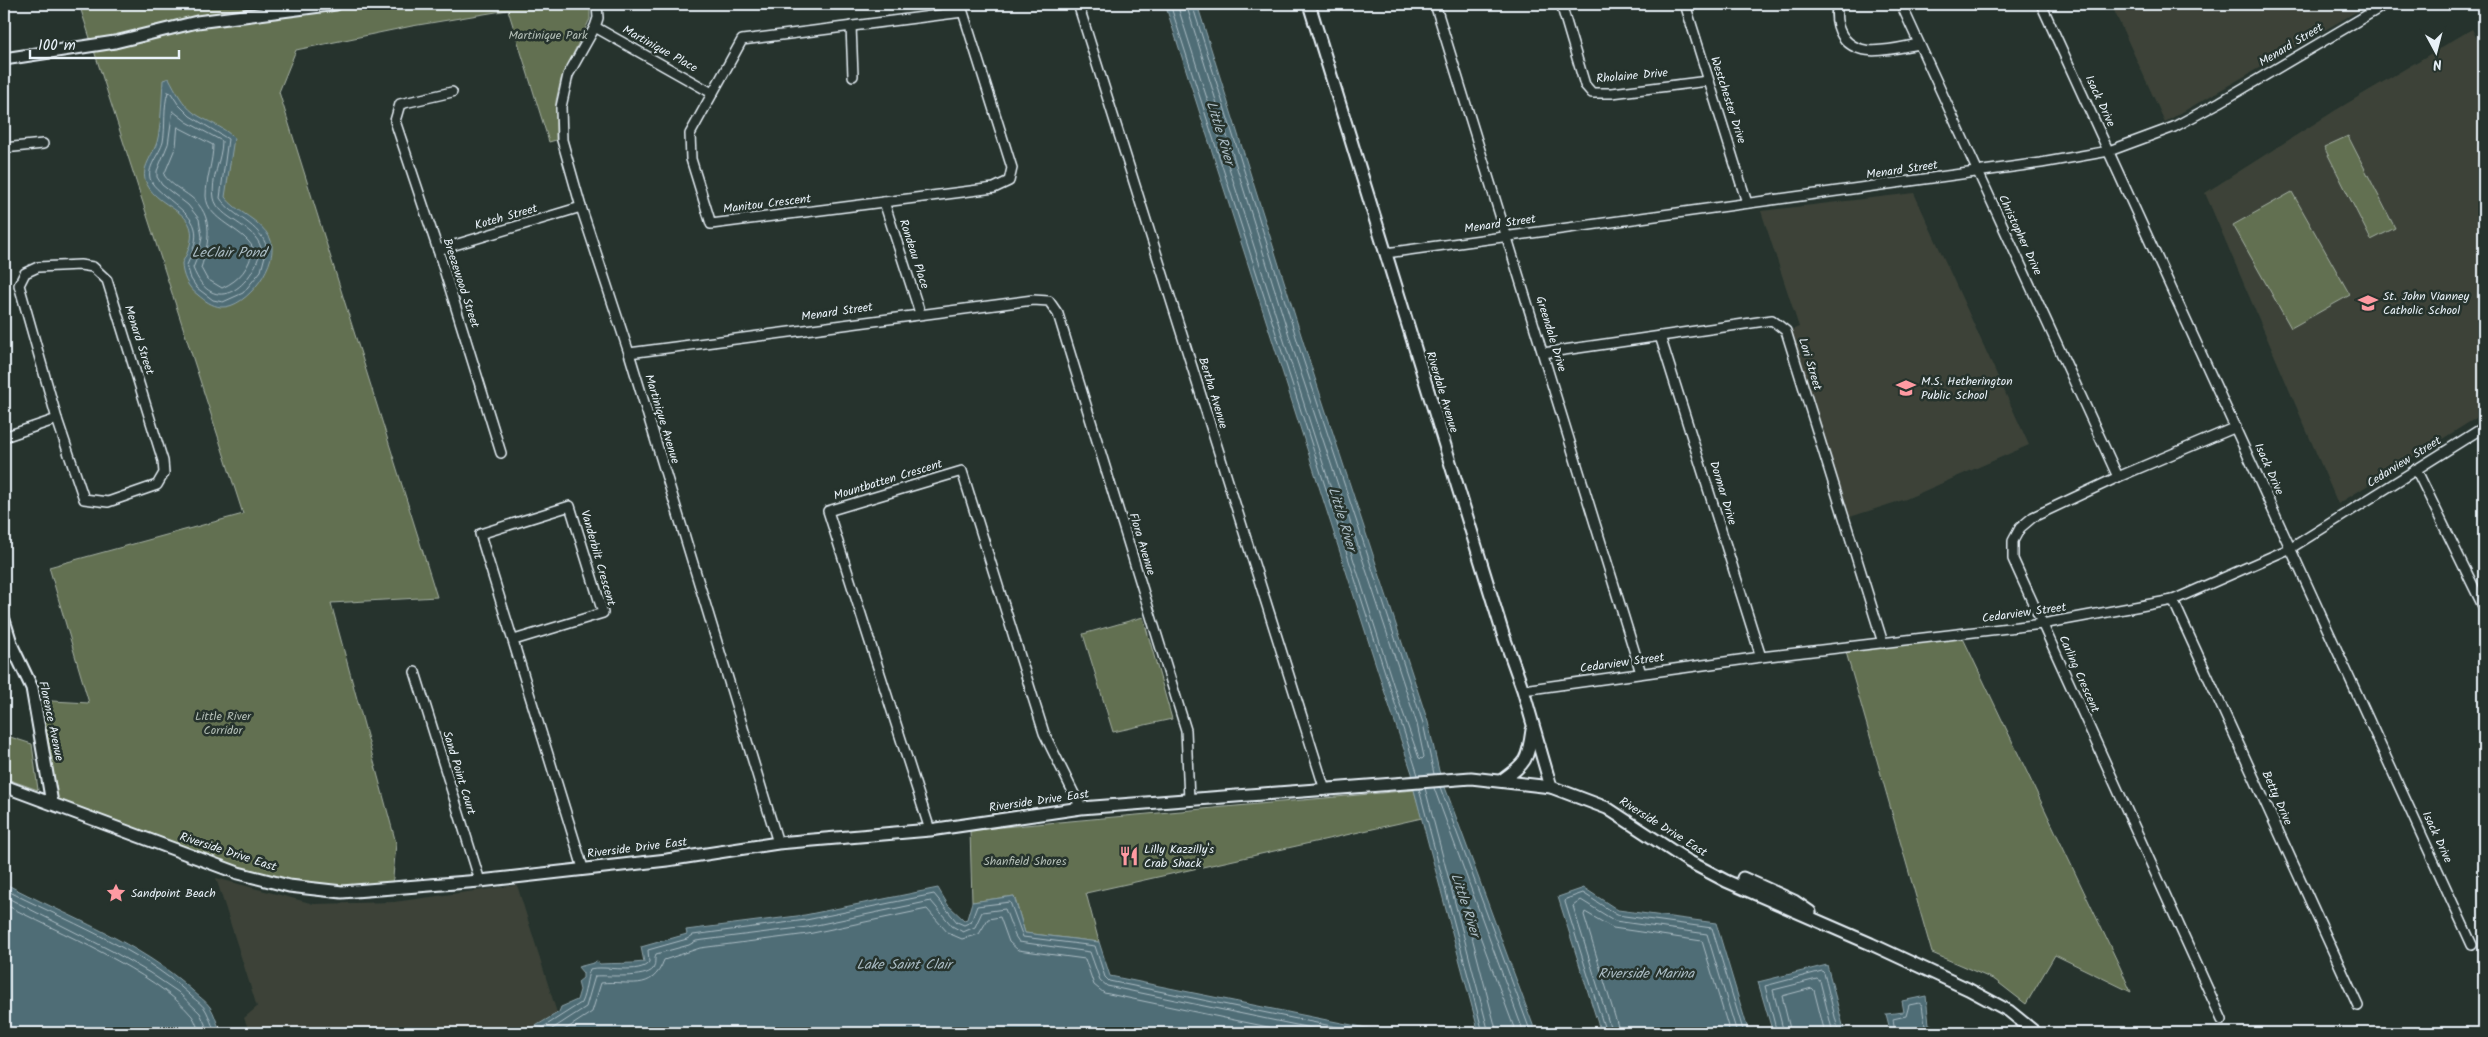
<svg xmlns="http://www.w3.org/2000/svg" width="2488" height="1037" viewBox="0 0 2488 1037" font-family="Kalam,sans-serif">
<rect width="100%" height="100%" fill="#26332d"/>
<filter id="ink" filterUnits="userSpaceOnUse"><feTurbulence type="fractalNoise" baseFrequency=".02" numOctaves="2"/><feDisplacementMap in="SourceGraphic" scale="10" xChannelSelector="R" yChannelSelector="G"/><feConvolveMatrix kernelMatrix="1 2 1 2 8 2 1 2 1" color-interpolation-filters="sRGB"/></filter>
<g filter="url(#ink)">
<g fill="#3c4339">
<path d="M2111 4H2370L2165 122Z"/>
<path d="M2472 29 2484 53V413L2338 504 2205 193 2336 110Z"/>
<path d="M1914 193 2029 445 1906 499 1850 517 1789 331 1799 327 1761 211Z"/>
<path d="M216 878 314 904 394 902 517 885 557 1013 525 1033H250L244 1018 257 1007Z"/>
</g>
<g fill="#627051" stroke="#a5b0a4">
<path d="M79 4H590V19L561 79 556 101V140L549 142 508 10 412 26 296 50 279 92 437 597 331 603 396 843 392 889 289 886 51 803 34 700 89 703 49 567 243 514Z"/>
<path d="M2348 136 2395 228 2371 240 2324 147Z"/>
<path d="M2292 192 2350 295 2291 328 2233 225Z"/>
<path d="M1143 617 1172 719 1113 732 1083 634Z"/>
<path d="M1961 634 2120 967 2131 992 2055 955 2026 1004 1995 980 1932 953 1846 652Z"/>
<path d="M4 735 32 744 38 790 4 778Z"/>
<path d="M1414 790 1422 818 1086 893 1099 942 1025 933 1014 896 972 902 970 830Z"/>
</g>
<g fill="#4f6d76" stroke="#8ca2aa">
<path d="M1165 4H1197L1307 354 1428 722 1439 771 1536 1033H1479L1414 790 1412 773 1384 690Z"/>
<path d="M169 78C176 91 182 104 194 113 207 122 223 126 234 138L225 197C237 213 260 219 270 238 281 261 247 309 221 307 212 306 205 301 198 295 188 288 182 275 182 263 213 208 159 214 146 182 140 169 153 155 157 142 161 128 162 96 163 80Z"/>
<path d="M4 883C66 916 140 942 193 991 198 996 206 1001 210 1007 215 1014 216 1023 221 1031L239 1033H4Z"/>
<path d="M938 888 948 905 964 920 967 919 972 902 1014 896 1025 933 1099 942 1110 976 1391 1033H524L559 1012 561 1007 577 1000 580 990 578 982 583 978V973L578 967 597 962 600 964C615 963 630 964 644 962L641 947 687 934 686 930 805 915Z"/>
<path d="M1584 888 1618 910 1716 923 1749 1033H1601L1558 897Z"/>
<path d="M1827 965 1845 1033H1773L1758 982Z"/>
<path d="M1926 996 1929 1024 1949 1033H1891L1886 1014 1904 1012 1902 1001Z"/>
</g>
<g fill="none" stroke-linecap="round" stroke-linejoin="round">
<g stroke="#abbcc4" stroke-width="1">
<path d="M1170 4 1418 775"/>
<path d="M1177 4 1394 687 1419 758 1422 759 1424 757 1417 724 1296 358 1186 4"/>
<path d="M1192 4 1302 356 1423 723 1434 774"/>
<path d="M168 92 171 93 178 104 190 116 228 139 220 198C233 218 260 223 267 248L261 271 243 293 223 302 213 300 197 288 191 279 187 265C205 225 194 220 164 195 160 191 154 187 151 181 145 168 160 154 163 142 166 126 163 107 168 92Z"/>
<path d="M173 111 187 122 222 141C222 160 210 179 214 198 218 219 255 225 261 248 254 286 213 319 193 268L199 253 202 237 199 219 188 205 162 185 157 177V171L168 144Z"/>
<path d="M178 127 213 145C213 162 206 179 206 196 207 221 243 228 253 248 250 267 240 280 222 288L207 279 201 268C209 243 215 216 191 197 182 190 171 185 164 175L176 146Z"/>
<path d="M1440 787 1531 1033"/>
<path d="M1425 788 1489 1033"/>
<path d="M1434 788 1524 1033"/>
<path d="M1419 789 1483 1033"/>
<path d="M4 889C64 920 139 948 189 994 194 999 202 1004 205 1009 210 1017 211 1026 217 1033"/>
<path d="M4 896 112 951 150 973 178 992 200 1013 209 1033"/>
<path d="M4 904C57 932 155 971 192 1016 196 1021 197 1028 200 1033"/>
<path d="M534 1033 581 1003C586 992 586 980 590 969 604 965 641 975 649 962L648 950 687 939 693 935 806 920 934 894 957 922 964 925 971 922 977 906 1010 902 1023 937 1095 946 1105 977 1109 981 1366 1033"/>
<path d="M546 1033 586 1007 595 976C608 975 645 979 653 969 656 964 654 959 656 954L689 945 696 941 807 927 931 901 952 926 963 932 975 927 982 912 1005 909 1015 936 1019 942 1090 952 1100 980 1107 986 1335 1033"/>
<path d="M560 1033 592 1012 601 983C629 980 652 993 664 960L700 948 808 934 927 909 948 933 962 939 979 934 988 919 1000 917 1009 942 1018 950 1085 959 1094 985 1104 993 1297 1033"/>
<path d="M1497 1033 1465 910 1467 907 1470 909 1516 1033"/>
<path d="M1606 1033 1565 902 1566 899 1583 893 1617 915 1712 928 1744 1033"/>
<path d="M1612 1033 1573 906 1581 900 1615 921 1707 934 1737 1033"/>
<path d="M1620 1033 1584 915 1585 912 1613 928 1702 941 1730 1033"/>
<path d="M1777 1033 1765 986 1822 971 1824 973 1839 1033"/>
<path d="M1784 1033 1773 990 1817 979 1820 981 1833 1033"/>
<path d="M1791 1033 1782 996 1812 988 1814 990 1825 1033"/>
<path d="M1895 1033 1893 1019 1906 1016 1909 1005 1919 1003 1922 1005 1925 1026 1938 1033"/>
</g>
<defs>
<g id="street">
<path d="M597 4 598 18 595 27 568 75 561 107 562 140 581 207 629 353 778 843"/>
<path d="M1078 4 1325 790"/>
<path d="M1435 4 1641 673"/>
<path d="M1561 4 1585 85 1592 93H1612L1708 81"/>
<path d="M1685 4 1747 203"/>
<path d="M1839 4C1835 11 1836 18 1838 26 1849 63 1892 49 1919 44"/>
<path d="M1901 4 2118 477"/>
<path d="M2041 4 2472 945"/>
<path d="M963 12 1012 168 1009 181 994 188 711 224 691 159 690 134 742 40Z"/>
<path d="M851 26 853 76"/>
<path d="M595 27 712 93"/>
<path d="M452 92 400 104 395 121 438 250 501 453"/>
<path d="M4 148 43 144"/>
<path d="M884 202 920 313"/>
<path d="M438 250 581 207"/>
<path d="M1386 253 2041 163 2109 151 2174 127 2220 102 2386 4"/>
<path d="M80 265 93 267 107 280 163 461 164 473 157 485 108 502 84 499 57 419 19 285 25 273 38 267Z"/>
<path d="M1660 336 1761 657"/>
<path d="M629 353 1033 300 1049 301 1058 314 1186 730 1189 800"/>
<path d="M1543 353 1772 320 1786 331 1883 643"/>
<path d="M4 437 57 419"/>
<path d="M2416 469 2484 608"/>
<path d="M2173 600 2358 1006"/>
<path d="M514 640 603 613 570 506 480 534 583 868"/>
<path d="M415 672 480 881"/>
<path d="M1523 690 1761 657 2042 624 2173 600 2291 548 2484 427"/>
<path d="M930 830 828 511 962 471 1044 733 1081 808"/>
<path d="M2222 1020 2013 559V541L2020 528 2033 517 2118 477 2236 427"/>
</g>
<g id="secondary">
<path d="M1309 4 1503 634 1523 690 1551 787"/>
<path d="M4 59 115 42 197 22 336 4"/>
<path d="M4 620 12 646 32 688 52 803"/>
<path d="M1502 780C1526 763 1528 760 1532 730"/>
<path d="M4 786 238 873 289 886 342 892 480 881 667 860 778 843 930 830 1081 808 1471 778 1551 787 1607 808 1688 861 1726 881 1871 944 1968 989 2009 1011 2036 1033"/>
<path d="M1743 878 1794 901 1810 912"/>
</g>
</defs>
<use href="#street" stroke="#e8f1f8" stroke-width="12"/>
<use href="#secondary" stroke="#e8f1f8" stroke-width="15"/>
<use href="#street" stroke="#26332d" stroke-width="9"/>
<use href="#secondary" stroke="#26332d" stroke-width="11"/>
</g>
</g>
<defs>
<symbol id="school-bare" viewBox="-9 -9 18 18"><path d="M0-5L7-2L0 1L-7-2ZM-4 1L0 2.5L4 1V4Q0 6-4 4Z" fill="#ff9aa2" stroke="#26332d" stroke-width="2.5" paint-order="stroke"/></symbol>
<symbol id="restaurant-bare" viewBox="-9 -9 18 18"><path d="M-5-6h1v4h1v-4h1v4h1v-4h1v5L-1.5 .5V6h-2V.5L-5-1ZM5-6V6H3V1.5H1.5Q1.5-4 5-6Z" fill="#ff9aa2" stroke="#26332d" stroke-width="2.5" paint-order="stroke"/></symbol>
<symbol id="sight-bare" viewBox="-9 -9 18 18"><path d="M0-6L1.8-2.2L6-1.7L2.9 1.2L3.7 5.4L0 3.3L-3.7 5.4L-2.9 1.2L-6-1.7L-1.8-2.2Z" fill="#ff9aa2" stroke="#26332d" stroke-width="2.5" paint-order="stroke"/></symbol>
</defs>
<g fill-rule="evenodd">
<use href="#school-bare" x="2354" y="289" width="28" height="28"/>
<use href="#school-bare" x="1892" y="374" width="28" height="28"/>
<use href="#restaurant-bare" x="1115" y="842" width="28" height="28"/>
<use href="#sight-bare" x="102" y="879" width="28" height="28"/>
</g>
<g text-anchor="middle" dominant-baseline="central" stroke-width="5" stroke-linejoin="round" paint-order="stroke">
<g font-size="12" fill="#b2bdb5" stroke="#26332d">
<text x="548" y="35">Martinique Park</text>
<text x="223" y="716">Little River<tspan x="223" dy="14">Corridor</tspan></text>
<text x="1025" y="861">Shanfield Shores</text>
</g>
<g font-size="12" fill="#e8f1f8" stroke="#26332d">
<text transform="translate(2291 45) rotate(-31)">Menard Street</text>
<text transform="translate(660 49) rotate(29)">Martinique Place</text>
<text transform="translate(1632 76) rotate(-5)">Rholaine Drive</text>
<text transform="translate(1728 100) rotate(72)">Westchester Drive</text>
<text transform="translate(2100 101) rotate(65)">Isack Drive</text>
<text transform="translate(1902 170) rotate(-8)">Menard Street</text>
<text transform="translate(767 204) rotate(-7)">Manitou Crescent</text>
<text transform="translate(506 217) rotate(-16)">Koteh Street</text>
<text transform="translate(1500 224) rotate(-8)">Menard Street</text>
<text transform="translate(2020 235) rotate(65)">Christopher Drive</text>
<text transform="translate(914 254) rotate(72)">Rondeau Place</text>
<text transform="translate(461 283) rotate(72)">Breezewood Street</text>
<text transform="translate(837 312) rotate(-8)">Menard Street</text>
<text transform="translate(1551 334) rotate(73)">Greendale Drive</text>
<text transform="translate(139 340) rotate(72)">Menard Street</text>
<text transform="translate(1810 364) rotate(73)">Lori Street</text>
<text transform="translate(1442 392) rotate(73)">Riverdale Avenue</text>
<text transform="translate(1213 393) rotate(73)">Bertha Avenue</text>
<text transform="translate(662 419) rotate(73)">Martinique Avenue</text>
<text transform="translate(2404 462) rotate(-32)">Cedarview Street</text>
<text transform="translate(2269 469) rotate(66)">Isack Drive</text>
<text transform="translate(888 480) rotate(-17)">Mountbatten Crescent</text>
<text transform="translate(1723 493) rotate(73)">Dormar Drive</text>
<text transform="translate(1142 544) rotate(73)">Flora Avenue</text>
<text transform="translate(598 558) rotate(74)">Vanderbilt Crescent</text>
<text transform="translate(2024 613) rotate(-8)">Cedarview Street</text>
<text transform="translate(1622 663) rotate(-8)">Cedarview Street</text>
<text transform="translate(2079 674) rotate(66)">Carling Crescent</text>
<text transform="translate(51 721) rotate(78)">Florence Avenue</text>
<text transform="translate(459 773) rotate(73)">Sand Point Court</text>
<text transform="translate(2277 798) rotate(66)">Betty Drive</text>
<text transform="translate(1039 801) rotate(-8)">Riverside Drive East</text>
<text transform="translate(1663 827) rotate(32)">Riverside Drive East</text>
<text transform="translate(2437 837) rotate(65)">Isack Drive</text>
<text transform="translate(637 848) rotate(-7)">Riverside Drive East</text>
<text transform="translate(228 852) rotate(18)">Riverside Drive East</text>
</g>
<g font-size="12" fill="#e8f1f8" stroke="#26332d" text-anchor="start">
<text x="2383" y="296">St. John Vianney<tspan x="2383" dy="14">Catholic School</tspan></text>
<text x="1921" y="381">M.S. Hetherington<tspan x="1921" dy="14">Public School</tspan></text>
<text x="1144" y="849">Lilly Kazzilly's<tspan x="1144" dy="14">Crab Shack</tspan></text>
<text x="131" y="893">Sandpoint Beach</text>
</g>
<g font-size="14" font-style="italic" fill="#abbcc4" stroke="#26332d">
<text transform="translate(1220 133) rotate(73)">Little River</text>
<text x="229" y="253">LeClair Pond</text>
<text transform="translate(1342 519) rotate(73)">Little River</text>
<text transform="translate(1465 905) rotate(72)">Little River</text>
<text x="904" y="965">Lake Saint Clair</text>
<text x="1646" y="974">Riverside Marina</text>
</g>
</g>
<rect width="2488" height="1037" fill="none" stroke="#26332d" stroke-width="20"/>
<rect x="10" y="10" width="2468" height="1017" fill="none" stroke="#e8f1f8" stroke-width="2" filter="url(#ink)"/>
<g transform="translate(2436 52) rotate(173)" stroke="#26332d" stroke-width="4" paint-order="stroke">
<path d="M0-4L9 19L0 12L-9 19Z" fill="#e8f1f8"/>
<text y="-8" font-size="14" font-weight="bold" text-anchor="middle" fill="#e8f1f8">N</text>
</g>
<path d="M30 50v8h149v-8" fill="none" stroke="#e8f1f8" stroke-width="2.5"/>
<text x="38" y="50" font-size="15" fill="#e8f1f8" stroke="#26332d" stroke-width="4" paint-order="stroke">100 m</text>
</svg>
